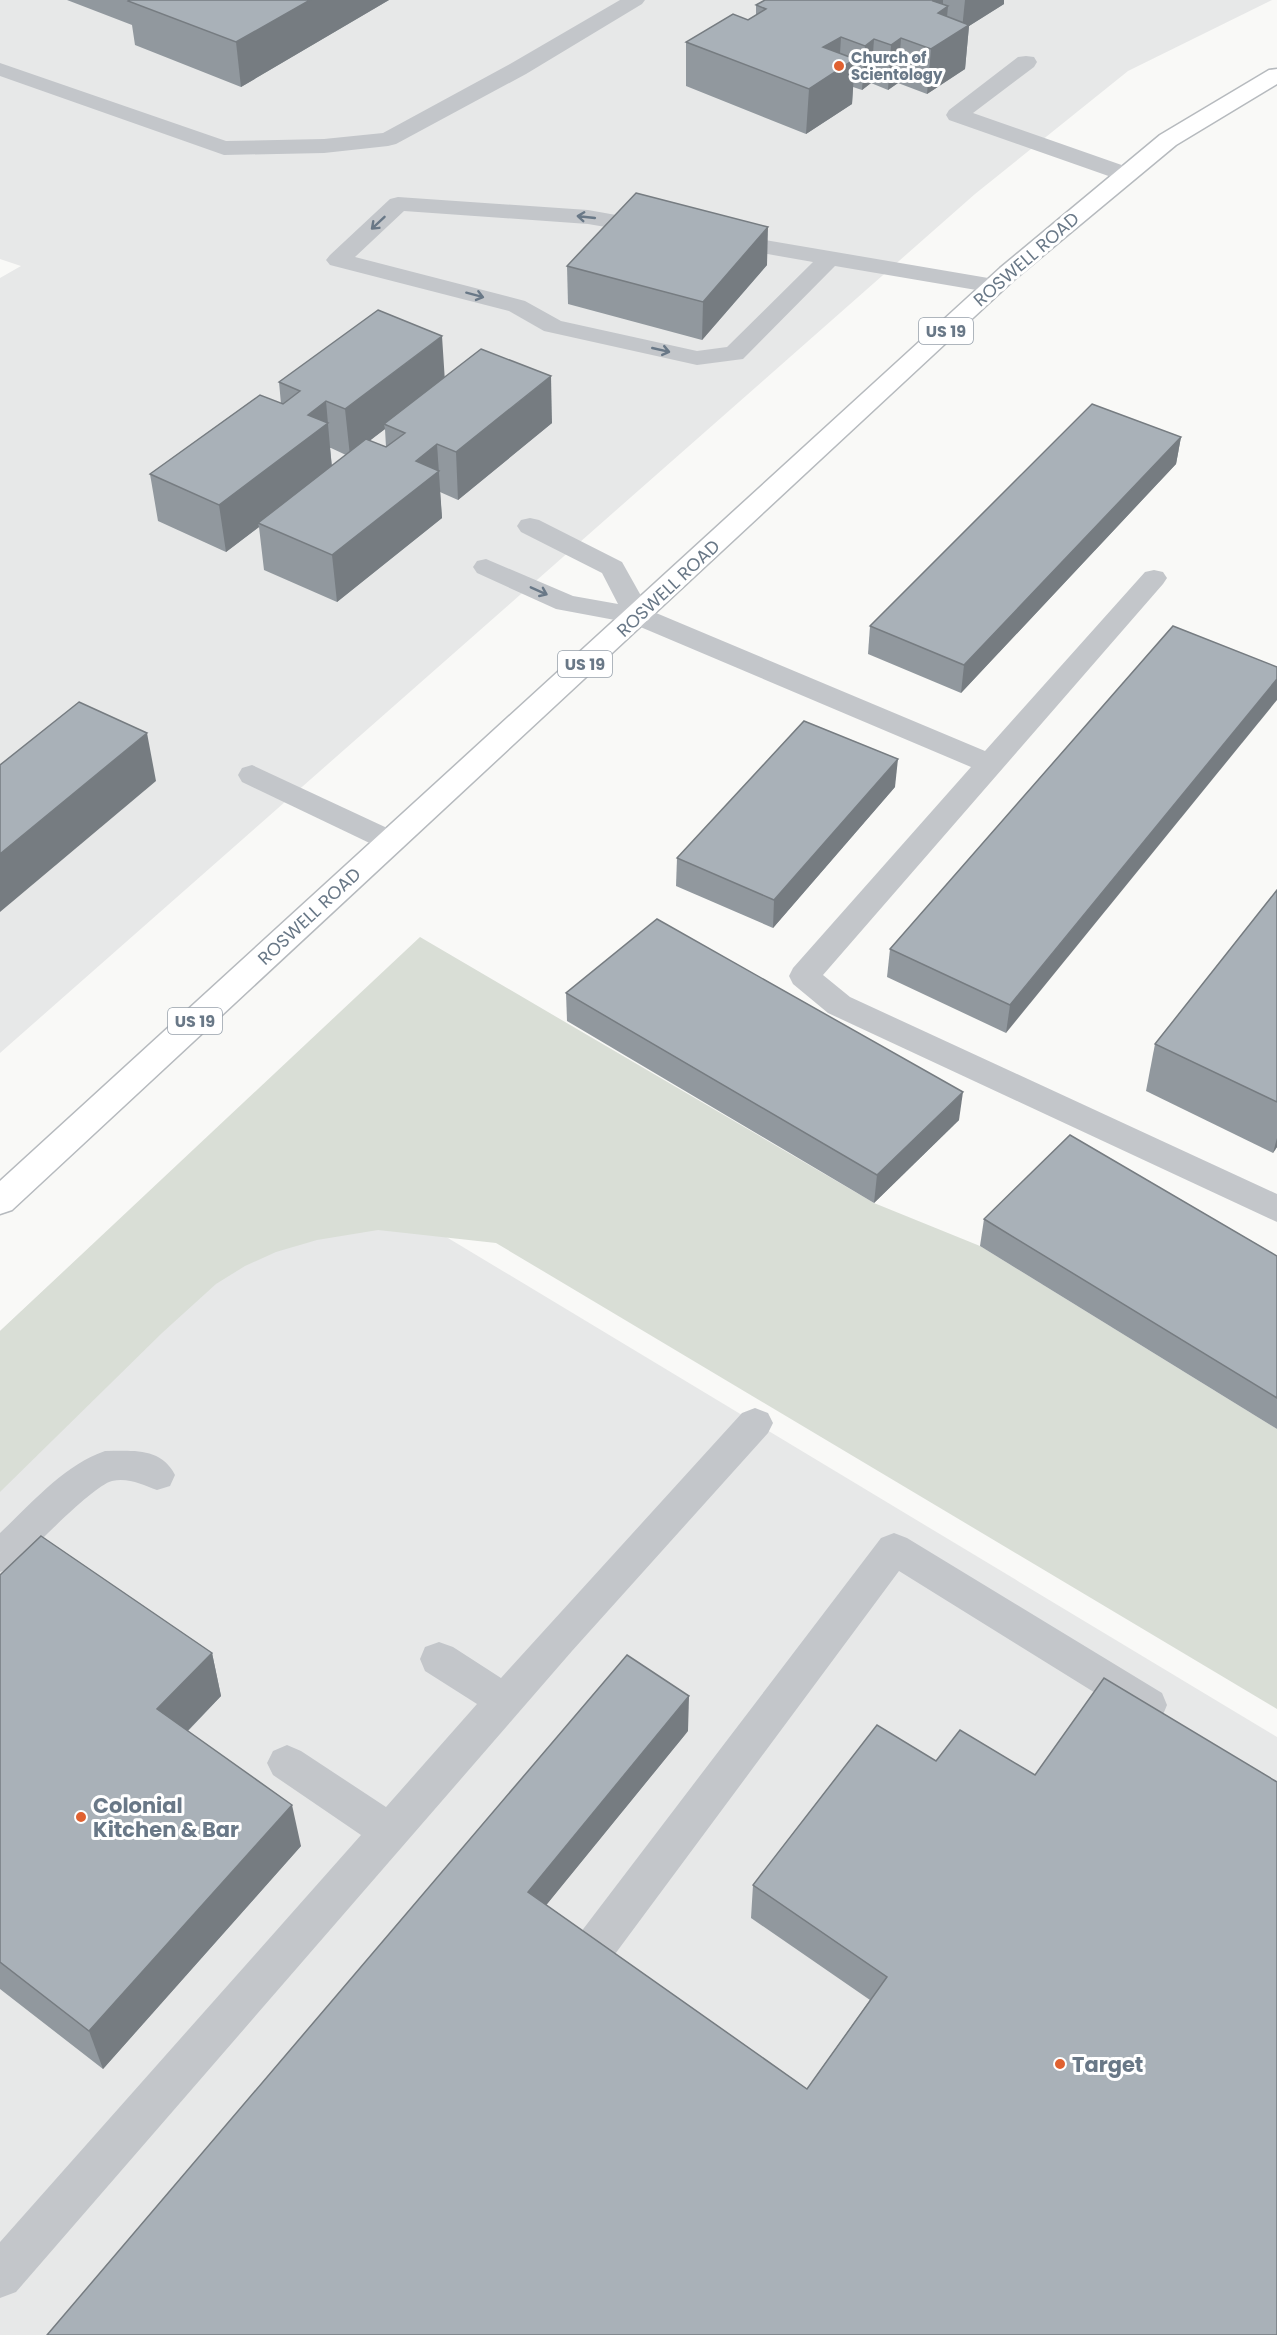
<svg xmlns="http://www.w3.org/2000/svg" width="1277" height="2335" viewBox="0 0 1277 2335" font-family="Poppins,sans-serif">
<rect width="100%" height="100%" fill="#f9f9f7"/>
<g fill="#e7e8e8">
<path d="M0 0H1272L1128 71 975 194 0 1053V278L21 266 0 259Z"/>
<path d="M237 1111 1277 1737V2335H0V1331Z"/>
</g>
<path fill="#d9ded6" d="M420 937 874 1203 980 1246 1277 1429V1709L496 1243 378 1230 317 1240 276 1252 245 1266 216 1284 162 1333 0 1492V1331Z"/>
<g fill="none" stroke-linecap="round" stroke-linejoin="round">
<defs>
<path id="major" d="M1277 69V84L1176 145 1016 278 12 1210 0 1214V1181L1000 268 1160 135 1269 70Z"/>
</defs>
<use href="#major" stroke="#b6babe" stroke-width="3"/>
<g fill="#c3c6ca" fill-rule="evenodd">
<path d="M620 0H645L642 4 526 74 396 144 388 146 324 153 224 155 0 76V63L226 141 324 139 383 133 510 64Z"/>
<path d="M1026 56 1034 57 1037 62 1034 67 973 113 1133 169 1136 174 1133 179 1125 181 1117 179 949 120 946 115 949 110 1018 57Z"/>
<path d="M398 197 588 210 661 223 665 228 661 233 653 235 588 224 404 211 355 257 525 301 561 321 697 351 727 347 813 262 716 245 712 240 716 235 724 233 994 279 1002 281 1006 286 1002 291 994 293 835 266 743 359 697 365 544 331 509 311 330 265 326 260 330 255 390 199Z"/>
<path d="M530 518 539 520 622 562 649 610 985 751 1145 572 1154 570 1163 572 1167 578 1163 584 823 975 850 997 1277 1194V1222L828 1013 793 984 789 976 793 968 971 767 631 623 556 609 477 573 473 567 477 561 486 559 573 596 618 604 602 573 521 532 517 526 521 520Z"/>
<path d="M252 765 400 834 405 841 400 848 390 851 380 848 242 782 238 775 242 768Z"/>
<path d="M755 1408 768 1413 773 1423 768 1433 572 1651 16 2292 0 2298V2242L361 1835 273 1775 267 1763 273 1751 287 1745 301 1751 386 1807 477 1704 425 1671 420 1659 425 1647 439 1642 453 1647 501 1678 742 1413Z"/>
<path d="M105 1451C132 1451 161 1447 175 1475L170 1486 157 1490C143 1485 128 1477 112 1481 92 1486 32 1550 13 1567L0 1572V1533C31 1504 64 1465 105 1451Z"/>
<path d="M894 1533 907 1538 1162 1693 1167 1705 1162 1717 1148 1722 1134 1717 899 1571 598 1977 583 1983 568 1977 562 1963 568 1949 881 1538Z"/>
</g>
<use href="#major" fill="#fff" fill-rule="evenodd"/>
</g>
<g fill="#91989e" fill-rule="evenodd">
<path d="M67 0H389L241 87 135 45 132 25Z"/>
<path d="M765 0H1004V4L969 26 965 69 927 94 898 83 888 90 871 83 862 90 853 87 852 104 806 134 686 86V42L748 20 756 15V5Z"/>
<path d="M767 265 702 340 568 304 567 266Z"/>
<path d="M445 377 552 423 458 500 440 492 442 518 337 602 264 570 259 527 226 552 158 521 150 474 281 404 279 382ZM385 429 386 447 369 441 374 437ZM330 448H331L346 455 332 466Z"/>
<path d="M1181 437 1176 464 961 693 868 654 870 626Z"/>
<path d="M1173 626 1006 1033 887 977 890 949Z"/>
<path d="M895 787 773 928 676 886 677 858Z"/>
<path d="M1277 890V1147L1273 1153 1146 1091 1155 1044Z"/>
<path d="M566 993 959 1120 874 1203 567 1021Z"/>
<path d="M984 1219 1277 1256V1429L980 1246Z"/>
<path d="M0 1575 212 1653 221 1696 188 1731 301 1846 103 2069 0 1989Z"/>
<path d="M877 1725 1277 2335H47L688 1731 546 1905 807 2089 870 2000 751 1918 753 1885Z"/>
</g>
<g fill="#767c81">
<path d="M310 0H389L241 87 236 42Z"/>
<path d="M920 0H943V10L948 6 945 40 962 29 965 0H1004V4L969 26 965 69 927 94 931 49Z"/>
<path d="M841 37 839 70 855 59 852 104 806 134 809 89 823 47Z"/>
<path d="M901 38 898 83 888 90 891 45Z"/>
<path d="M874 39 871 83 862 90 865 46Z"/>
<path d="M768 227 767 265 702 340 703 302Z"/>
<path d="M442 336 445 382 384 424 385 429 350 456 345 409Z"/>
<path d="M551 376 552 423 458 500 456 452Z"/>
<path d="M326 401 332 470 258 523 259 527 226 552 219 505 308 415Z"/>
<path d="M1181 437 1176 464 961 693 964 665Z"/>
<path d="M437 444 442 518 337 602 332 555 416 461Z"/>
<path d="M1277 679V700L1006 1033 1010 1005Z"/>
<path d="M147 733 156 781 0 912V854Z"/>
<path d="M898 759 895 787 773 928 774 900Z"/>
<path d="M963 1092 959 1120 874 1203 877 1175Z"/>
<path d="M1277 1138V1147L1273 1153Z"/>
<path d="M212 1653 221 1696 168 1751 157 1709Z"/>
<path d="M689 1696 688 1731 530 1925 528 1892Z"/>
<path d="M292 1805 301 1846 103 2069 89 2031Z"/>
</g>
<g fill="#a9b1b8" stroke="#767c81" stroke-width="1.5">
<path d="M129 0H310L236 42 128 1Z"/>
<path d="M765 0H934L933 1 948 6 938 13 969 25 931 49 901 38 891 45 874 39 865 46 841 37 823 47 855 59 809 89 686 42 733 14 748 20 766 9 756 5Z"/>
<path d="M636 193 768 227 703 302 567 266Z"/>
<path d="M378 310 442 336 345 409 326 401 308 415 328 423 219 505 150 474 260 395 283 404 300 391 279 382Z"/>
<path d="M481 349 551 376 456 452 437 444 416 461 439 471 332 555 258 523 366 439 386 447 405 433 384 424Z"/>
<path d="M1092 404 1181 437 964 665 870 626Z"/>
<path d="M1173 626 1277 667V679L1010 1005 890 949Z"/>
<path d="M79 702 147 733 0 854V765Z"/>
<path d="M804 721 898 759 774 900 677 858Z"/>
<path d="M1277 890V1102L1155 1044Z"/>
<path d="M657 919 963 1092 877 1175 566 993Z"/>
<path d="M1070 1135 1277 1256V1398L984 1219Z"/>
<path d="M41 1536 212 1653 157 1709 292 1805 89 2031 0 1962V1575Z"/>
<path d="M627 1655 689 1696 528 1892 807 2089 887 1977 753 1885 877 1725 936 1761 960 1730 1035 1775 1104 1678 1277 1782V2335H47Z"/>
</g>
<defs><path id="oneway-shaft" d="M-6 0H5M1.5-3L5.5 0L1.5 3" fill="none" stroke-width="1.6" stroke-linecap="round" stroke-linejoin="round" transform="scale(1.5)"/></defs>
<g stroke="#697887">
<use href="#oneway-shaft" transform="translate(586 217) rotate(-174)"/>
<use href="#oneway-shaft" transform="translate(378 223) rotate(137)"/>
<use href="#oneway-shaft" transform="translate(475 295) rotate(15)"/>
<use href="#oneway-shaft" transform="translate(661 350) rotate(13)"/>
<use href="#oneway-shaft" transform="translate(539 591) rotate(24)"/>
</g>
<g fill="#e06130" stroke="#fff" stroke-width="2">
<circle cx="839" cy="66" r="6"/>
<circle cx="81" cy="1817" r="6"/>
<circle cx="1060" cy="2064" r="6"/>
</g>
<g text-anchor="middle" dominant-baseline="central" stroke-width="6" stroke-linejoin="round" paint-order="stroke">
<g font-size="15" font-weight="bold" fill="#697887" stroke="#fff" text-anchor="start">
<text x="851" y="57">Church of<tspan x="851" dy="17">Scientology</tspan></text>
</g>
<g fill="#fff" stroke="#96a0ab" stroke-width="1.5">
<rect x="919" y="318" width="54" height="26" rx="4.5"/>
<rect x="558" y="651" width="54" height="26" rx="4.5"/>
<rect x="168" y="1008" width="54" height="26" rx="4.5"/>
</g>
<g font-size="16" font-weight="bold" fill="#697887">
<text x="946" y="331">US 19</text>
<text x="585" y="664">US 19</text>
<text x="195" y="1021">US 19</text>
</g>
<g font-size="18" fill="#697887" stroke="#fff">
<text transform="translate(1026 259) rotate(-41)">ROSWELL ROAD</text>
<text transform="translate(668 588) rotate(-43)">ROSWELL ROAD</text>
<text transform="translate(309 916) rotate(-43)">ROSWELL ROAD</text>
</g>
<g font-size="21" font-weight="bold" fill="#697887" stroke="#fff" text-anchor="start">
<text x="93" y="1805">Colonial<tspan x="93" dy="24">Kitchen &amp; Bar</tspan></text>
<text x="1072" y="2064">Target</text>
</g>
</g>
</svg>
